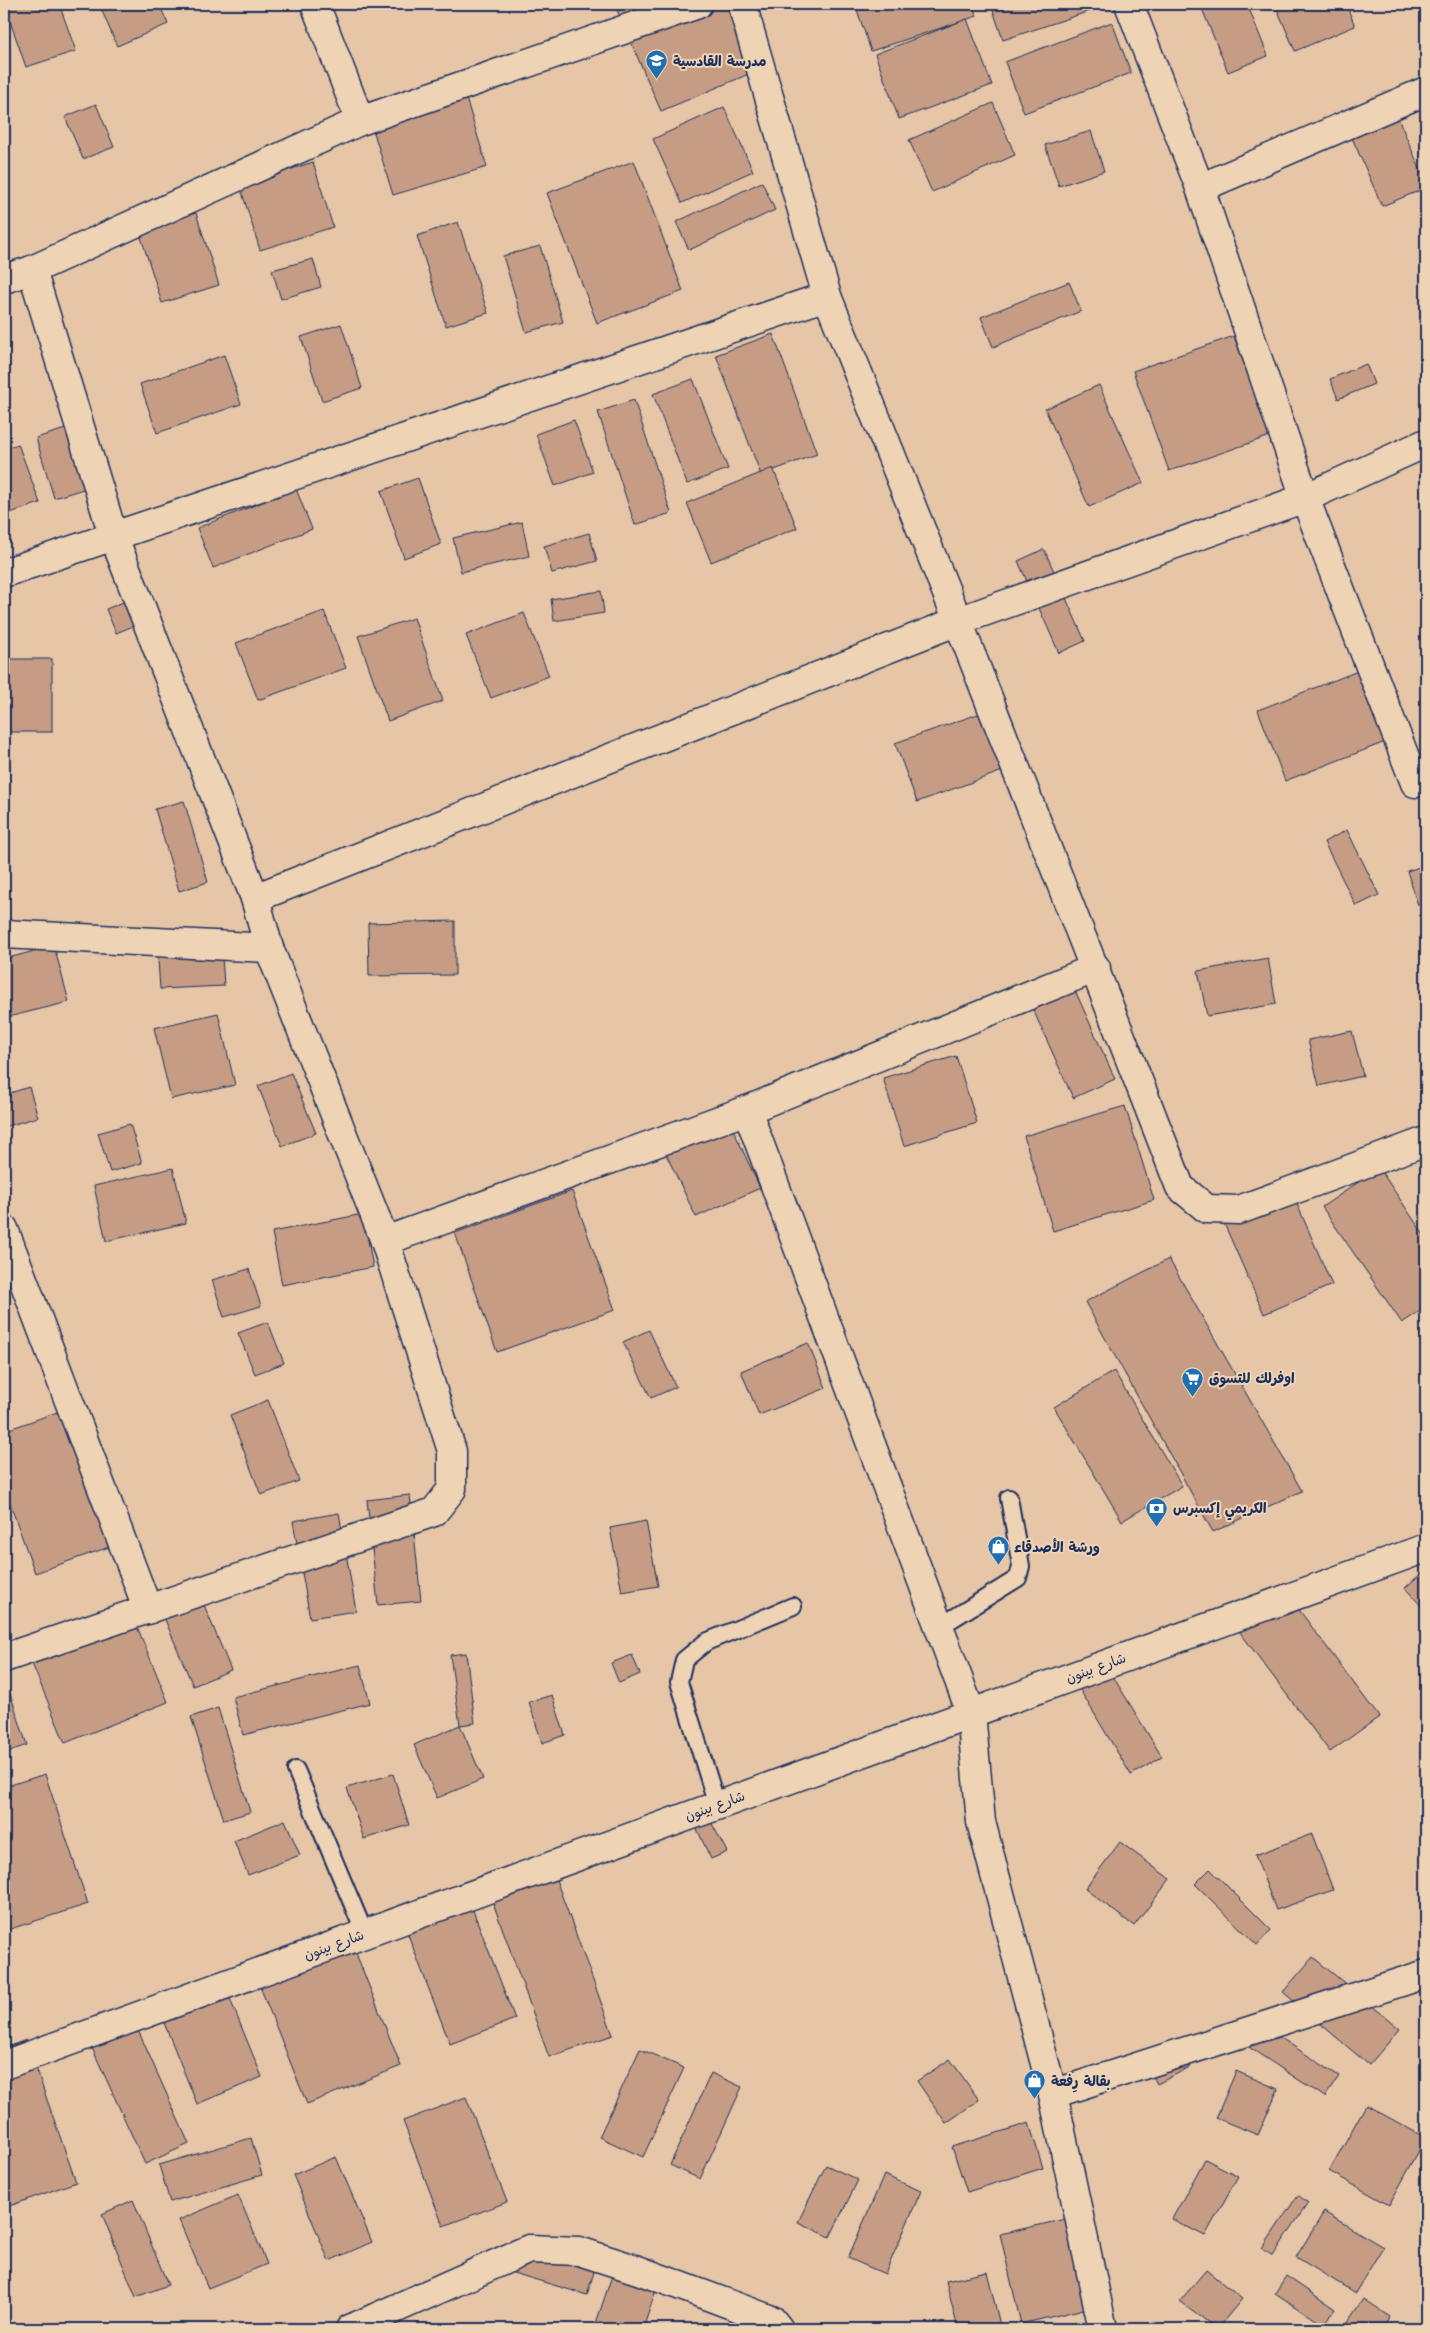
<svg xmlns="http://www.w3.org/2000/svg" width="1430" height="2333" viewBox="0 0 1430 2333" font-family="'Comic Neue','Playpen Sans Arabic',sans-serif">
<rect width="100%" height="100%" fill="#e6c6a7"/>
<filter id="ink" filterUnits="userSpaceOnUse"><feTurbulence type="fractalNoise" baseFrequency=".02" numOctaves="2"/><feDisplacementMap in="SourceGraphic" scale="10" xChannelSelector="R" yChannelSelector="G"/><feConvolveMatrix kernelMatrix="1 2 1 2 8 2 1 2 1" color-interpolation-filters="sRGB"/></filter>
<g filter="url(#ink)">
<g fill="#c69d84" stroke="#1b2f5e">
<path d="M4 4H59L76 51 26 67Z"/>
<path d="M99 4H159L168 24 117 46Z"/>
<path d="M632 4H727L756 71 661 111 617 10Z"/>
<path d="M855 4H972L977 16 871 51Z"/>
<path d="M1003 4H1104L1105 6 1003 40 992 7Z"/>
<path d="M1200 4H1247L1268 56 1228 72Z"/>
<path d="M1275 4H1346L1355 26 1295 51Z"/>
<path d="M967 19 992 85 899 119 875 54Z"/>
<path d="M1112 22 1131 73 1024 113 1005 62Z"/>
<path d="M459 75 487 167 393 195 365 103Z"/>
<path d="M993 103 1015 155 932 192 909 140Z"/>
<path d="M1426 103V123L1420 106Z"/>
<path d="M96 104 114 147 83 159 65 117Z"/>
<path d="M1392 104 1426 183V188L1382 206 1346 124Z"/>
<path d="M724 107 753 171 682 203 653 139Z"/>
<path d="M1091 131 1104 171 1059 186 1045 145Z"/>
<path d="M634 161 683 291 597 323 547 193Z"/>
<path d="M313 162 333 227 260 250 240 186Z"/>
<path d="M762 182 775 210 689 250 676 222Z"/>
<path d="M196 213 219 285 162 303 139 231Z"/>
<path d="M458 222 488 313 446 326 417 236Z"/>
<path d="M540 246 563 322 526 332 503 256Z"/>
<path d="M313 259 321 287 281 299 272 270Z"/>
<path d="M1069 282 1081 311 993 347 981 317Z"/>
<path d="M341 324 362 388 322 401 301 337Z"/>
<path d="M773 334 817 454 761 475 716 355Z"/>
<path d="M1234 336 1270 436 1169 471 1133 371Z"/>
<path d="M224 355 241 404 157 433 140 384Z"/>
<path d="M1366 364 1374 384 1338 399 1330 379Z"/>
<path d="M693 379 728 469 687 484 653 394Z"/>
<path d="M1099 385 1143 483 1089 507 1045 409Z"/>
<path d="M634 400 671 513 635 525 598 412Z"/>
<path d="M574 420 593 472 555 486 536 434Z"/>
<path d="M85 423 103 483 54 498 36 438Z"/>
<path d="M18 444 40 503 4 515V449Z"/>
<path d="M773 468 797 528 711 562 687 503Z"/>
<path d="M418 478 441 544 404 558 381 491Z"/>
<path d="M296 489 312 529 213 568 197 528Z"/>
<path d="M522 522 529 556 461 572 453 538Z"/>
<path d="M589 533 597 561 552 573 544 546Z"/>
<path d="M1044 549 1085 641 1059 653 1018 561Z"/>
<path d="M601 591 604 613 554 621 551 599Z"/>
<path d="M143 594 153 618 116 633 106 609Z"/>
<path d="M324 611 346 668 258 700 236 643Z"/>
<path d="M524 613 549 676 491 698 466 635Z"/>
<path d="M414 618 443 701 388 721 358 636Z"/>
<rect x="4" y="659" width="48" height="73"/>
<path d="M1376 664 1403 735 1285 781 1258 710Z"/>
<path d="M1001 706 1022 764 917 802 895 743Z"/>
<path d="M184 801 208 882 179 891 155 809Z"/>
<path d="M1347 830 1379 895 1356 906 1324 842Z"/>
<path d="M1426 865V903L1418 905 1407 871Z"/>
<path d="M455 921V975L369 976 368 923Z"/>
<path d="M221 942 224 986 160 989 157 945Z"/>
<path d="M54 946 69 1002 4 1018V959Z"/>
<path d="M1268 958 1276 1004 1207 1016 1198 971Z"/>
<path d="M1068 975 1115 1079 1073 1098 1026 994Z"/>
<path d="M218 1013 235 1085 171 1099 154 1028Z"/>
<path d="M1352 1031 1363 1076 1319 1086 1308 1040Z"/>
<path d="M956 1056 977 1123 904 1146 883 1078Z"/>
<path d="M291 1073 316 1133 282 1146 258 1086Z"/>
<path d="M29 1087 38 1117 4 1127V1095Z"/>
<path d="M721 1103 760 1188 696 1217 656 1133Z"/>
<path d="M1125 1106 1154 1200 1053 1231 1024 1136Z"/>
<path d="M130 1124 142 1163 110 1172 98 1133Z"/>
<path d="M173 1168 186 1223 106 1241 94 1186Z"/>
<path d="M1379 1168 1426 1238V1307L1402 1323 1322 1207Z"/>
<path d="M1288 1183 1332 1285 1264 1314 1219 1212Z"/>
<path d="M572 1191 615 1310 497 1352 455 1233Z"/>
<path d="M363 1214 373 1267 282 1285 272 1232Z"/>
<path d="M1169 1259 1302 1491 1213 1532 1085 1302Z"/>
<path d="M249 1269 261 1306 224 1317 212 1280Z"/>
<path d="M268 1322 284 1363 255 1374 238 1333Z"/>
<path d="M649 1330 676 1387 651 1398 623 1342Z"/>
<path d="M808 1343 826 1388 759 1415 741 1371Z"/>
<path d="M1114 1371 1182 1486 1122 1521 1054 1407Z"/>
<path d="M268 1400 299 1481 261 1495 230 1415Z"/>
<path d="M63 1410 112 1546 35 1573 4 1487V1431Z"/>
<path d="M410 1495 421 1601 378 1605 367 1500Z"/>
<path d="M339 1513 356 1611 310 1618 293 1521Z"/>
<path d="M646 1521 658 1586 622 1592 610 1528Z"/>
<path d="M1426 1569V1611L1405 1588Z"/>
<path d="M197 1588 231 1670 193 1686 158 1603Z"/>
<path d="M1288 1595 1379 1717 1330 1752 1239 1631Z"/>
<path d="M131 1612 168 1702 65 1743 28 1654Z"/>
<path d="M466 1653 475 1723 460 1725 450 1655Z"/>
<path d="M632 1655 640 1674 619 1683 611 1663Z"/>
<path d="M1103 1660 1162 1757 1131 1775 1073 1678Z"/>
<path d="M360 1665 370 1703 243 1735 233 1697Z"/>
<path d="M4 1675 27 1745 4 1753Z"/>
<path d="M552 1695 565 1735 542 1743 529 1702Z"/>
<path d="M218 1708 250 1812 224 1820 191 1717Z"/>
<path d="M460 1725 483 1779 437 1798 414 1745Z"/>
<path d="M45 1774 88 1904 4 1931V1787Z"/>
<path d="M393 1774 409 1825 364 1839 347 1788Z"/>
<path d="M285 1820 300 1855 248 1875 234 1841Z"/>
<path d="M710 1820 727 1852 711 1859 696 1827Z"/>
<path d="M1312 1834 1333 1890 1276 1910 1255 1855Z"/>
<path d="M1120 1842 1170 1879 1134 1926 1085 1889Z"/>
<path d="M1210 1869 1271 1930 1257 1945 1195 1884Z"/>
<path d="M555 1877 613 2035 549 2057 492 1900Z"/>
<path d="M469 1900 515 2019 450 2044 404 1924Z"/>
<path d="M347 1931 401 2066 307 2104 253 1969Z"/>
<path d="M1313 1957 1400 2029 1369 2065 1283 1992Z"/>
<path d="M223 1982 262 2077 197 2104 158 2008Z"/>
<path d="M133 2019 189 2144 145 2164 88 2039Z"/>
<path d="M1258 2023 1339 2076 1325 2097 1244 2044Z"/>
<path d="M26 2040 76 2182 4 2208V2048Z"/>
<path d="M1179 2045 1190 2067 1157 2084 1146 2062Z"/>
<path d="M640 2049 684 2068 643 2157 599 2137Z"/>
<path d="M950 2059 979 2100 946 2123 917 2081Z"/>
<path d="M1236 2071 1278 2089 1258 2135 1216 2118Z"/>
<path d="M711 2073 742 2087 700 2179 670 2165Z"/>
<path d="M466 2097 507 2202 443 2226 403 2121Z"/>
<path d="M1366 2105 1426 2138 1389 2205 1329 2171Z"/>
<path d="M1029 2123 1043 2168 967 2192 952 2147Z"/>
<path d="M251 2138 262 2175 170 2202 159 2165Z"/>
<path d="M336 2157 372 2242 329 2261 293 2175Z"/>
<path d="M1205 2159 1238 2176 1205 2236 1172 2219Z"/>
<path d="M826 2165 858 2180 830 2237 798 2222Z"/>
<path d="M884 2175 921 2191 885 2274 848 2258Z"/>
<path d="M238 2195 267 2264 208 2288 179 2220Z"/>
<path d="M1298 2195 1308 2203 1273 2256 1262 2249Z"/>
<path d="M133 2200 168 2285 136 2297 102 2214Z"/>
<path d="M1324 2212 1383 2247 1355 2293 1296 2257Z"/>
<path d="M1066 2219 1088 2308 1021 2324 1000 2234Z"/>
<path d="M520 2239 597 2262 587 2295 510 2272Z"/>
<path d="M616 2264 660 2278 643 2329H615L596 2323Z"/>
<path d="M1206 2270 1242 2299 1217 2329 1180 2301Z"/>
<path d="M987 2272 1001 2329H958L946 2281Z"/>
<path d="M1286 2276 1335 2309 1324 2325 1275 2293Z"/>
<path d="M1363 2299 1390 2317 1382 2329H1343Z"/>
<path d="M739 2317 786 2329H736Z"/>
<path d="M329 2324 332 2329H317Z"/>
</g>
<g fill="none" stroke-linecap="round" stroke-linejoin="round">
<defs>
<g id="service">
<path d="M939 1627 1018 1578 1021 1566 1009 1498"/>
<path d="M296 1770 365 1934"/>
<path d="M717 1805 679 1682 684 1660 706 1642 793 1606"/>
</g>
<g id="minor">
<path d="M315 4 360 121"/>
<path d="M742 4 827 296 958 621 1180 1187 1207 1209 1239 1210 1426 1141"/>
<path d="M1129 4 1200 188 1305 498 1415 783 1426 779"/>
<path d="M1200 188 1426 91"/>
<path d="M4 279 32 270 360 121 698 4"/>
<path d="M4 573 827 296"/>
<path d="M255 898 958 621 1305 498 1426 443"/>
<path d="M4 934 269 948"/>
<path d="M747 1110 971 1713 981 1822 1053 2094 1103 2329"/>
<path d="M4 1229 148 1610"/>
<path d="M385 1241 747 1110 1096 968"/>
<path d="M4 1658 434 1512 452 1489V1451L385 1241 269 948 255 898 113 535 32 270"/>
<path d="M1053 2094 1426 1974"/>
<path d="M350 2329 529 2249 579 2251 638 2270 772 2320 779 2329"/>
</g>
<path id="tertiary" d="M4 2065 1426 1548"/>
</defs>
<use href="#service" stroke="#1b2f5e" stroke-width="20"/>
<use href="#minor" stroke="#1b2f5e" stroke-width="31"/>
<use href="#tertiary" stroke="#1b2f5e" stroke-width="31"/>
<use href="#service" stroke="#eed3b5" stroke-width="16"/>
<use href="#minor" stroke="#eed3b5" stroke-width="28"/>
<use href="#tertiary" stroke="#eed3b5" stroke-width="28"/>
</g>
</g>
<defs>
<symbol id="school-pin" viewBox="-11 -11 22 30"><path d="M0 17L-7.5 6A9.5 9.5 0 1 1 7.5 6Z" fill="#1f6fb2" stroke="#eed3b5"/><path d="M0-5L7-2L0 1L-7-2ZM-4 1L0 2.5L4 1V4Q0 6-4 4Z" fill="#fff"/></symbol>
<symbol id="supermarket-pin" viewBox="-11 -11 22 30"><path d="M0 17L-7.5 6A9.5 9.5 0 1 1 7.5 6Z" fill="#1f6fb2" stroke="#eed3b5"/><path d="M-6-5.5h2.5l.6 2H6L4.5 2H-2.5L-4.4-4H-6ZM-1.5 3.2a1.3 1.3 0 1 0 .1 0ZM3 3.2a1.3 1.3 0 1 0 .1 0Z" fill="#fff"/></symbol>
<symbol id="bank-pin" viewBox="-11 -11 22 30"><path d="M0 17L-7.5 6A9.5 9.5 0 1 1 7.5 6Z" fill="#1f6fb2" stroke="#eed3b5"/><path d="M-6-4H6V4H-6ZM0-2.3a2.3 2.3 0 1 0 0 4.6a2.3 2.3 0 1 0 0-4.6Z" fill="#fff"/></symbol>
<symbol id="shop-pin" viewBox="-11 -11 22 30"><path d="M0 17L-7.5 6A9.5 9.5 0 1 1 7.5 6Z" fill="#1f6fb2" stroke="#eed3b5"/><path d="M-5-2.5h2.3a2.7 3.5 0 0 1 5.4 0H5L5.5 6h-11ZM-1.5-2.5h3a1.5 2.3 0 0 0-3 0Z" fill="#fff"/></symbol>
</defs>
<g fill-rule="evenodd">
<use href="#school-pin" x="644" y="48" width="25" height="34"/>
<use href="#supermarket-pin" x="1180" y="1366" width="25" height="34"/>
<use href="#bank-pin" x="1144" y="1496" width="25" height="34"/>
<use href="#shop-pin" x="986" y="1534" width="25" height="34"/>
<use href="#shop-pin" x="1022" y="2068" width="25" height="34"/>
</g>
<g text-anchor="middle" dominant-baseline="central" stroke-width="4" stroke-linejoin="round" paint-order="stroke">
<g font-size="14" font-weight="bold" fill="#1b2f5e" stroke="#eed3b5" text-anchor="start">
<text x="673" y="61">مدرسة القادسية</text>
<text x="1209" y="1378">اوفرلك للتسوق</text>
<text x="1173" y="1508">الكريمي إكسبرس</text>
<text x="1014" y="1547">ورشة الأصدقاء</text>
<text x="1051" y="2081">بقالة رِفعة</text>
</g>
<g font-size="14" fill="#1b2f5e" stroke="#eed3b5">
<text transform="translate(1096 1668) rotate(-20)">شارع بينون</text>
<text transform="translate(715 1806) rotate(-20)">شارع بينون</text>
<text transform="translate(334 1945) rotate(-20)">شارع بينون</text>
</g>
</g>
<rect width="1430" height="2333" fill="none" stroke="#eed3b5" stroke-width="20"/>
<rect x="10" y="10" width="1410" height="2313" fill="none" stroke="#1b2f5e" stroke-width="2" filter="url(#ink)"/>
</svg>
